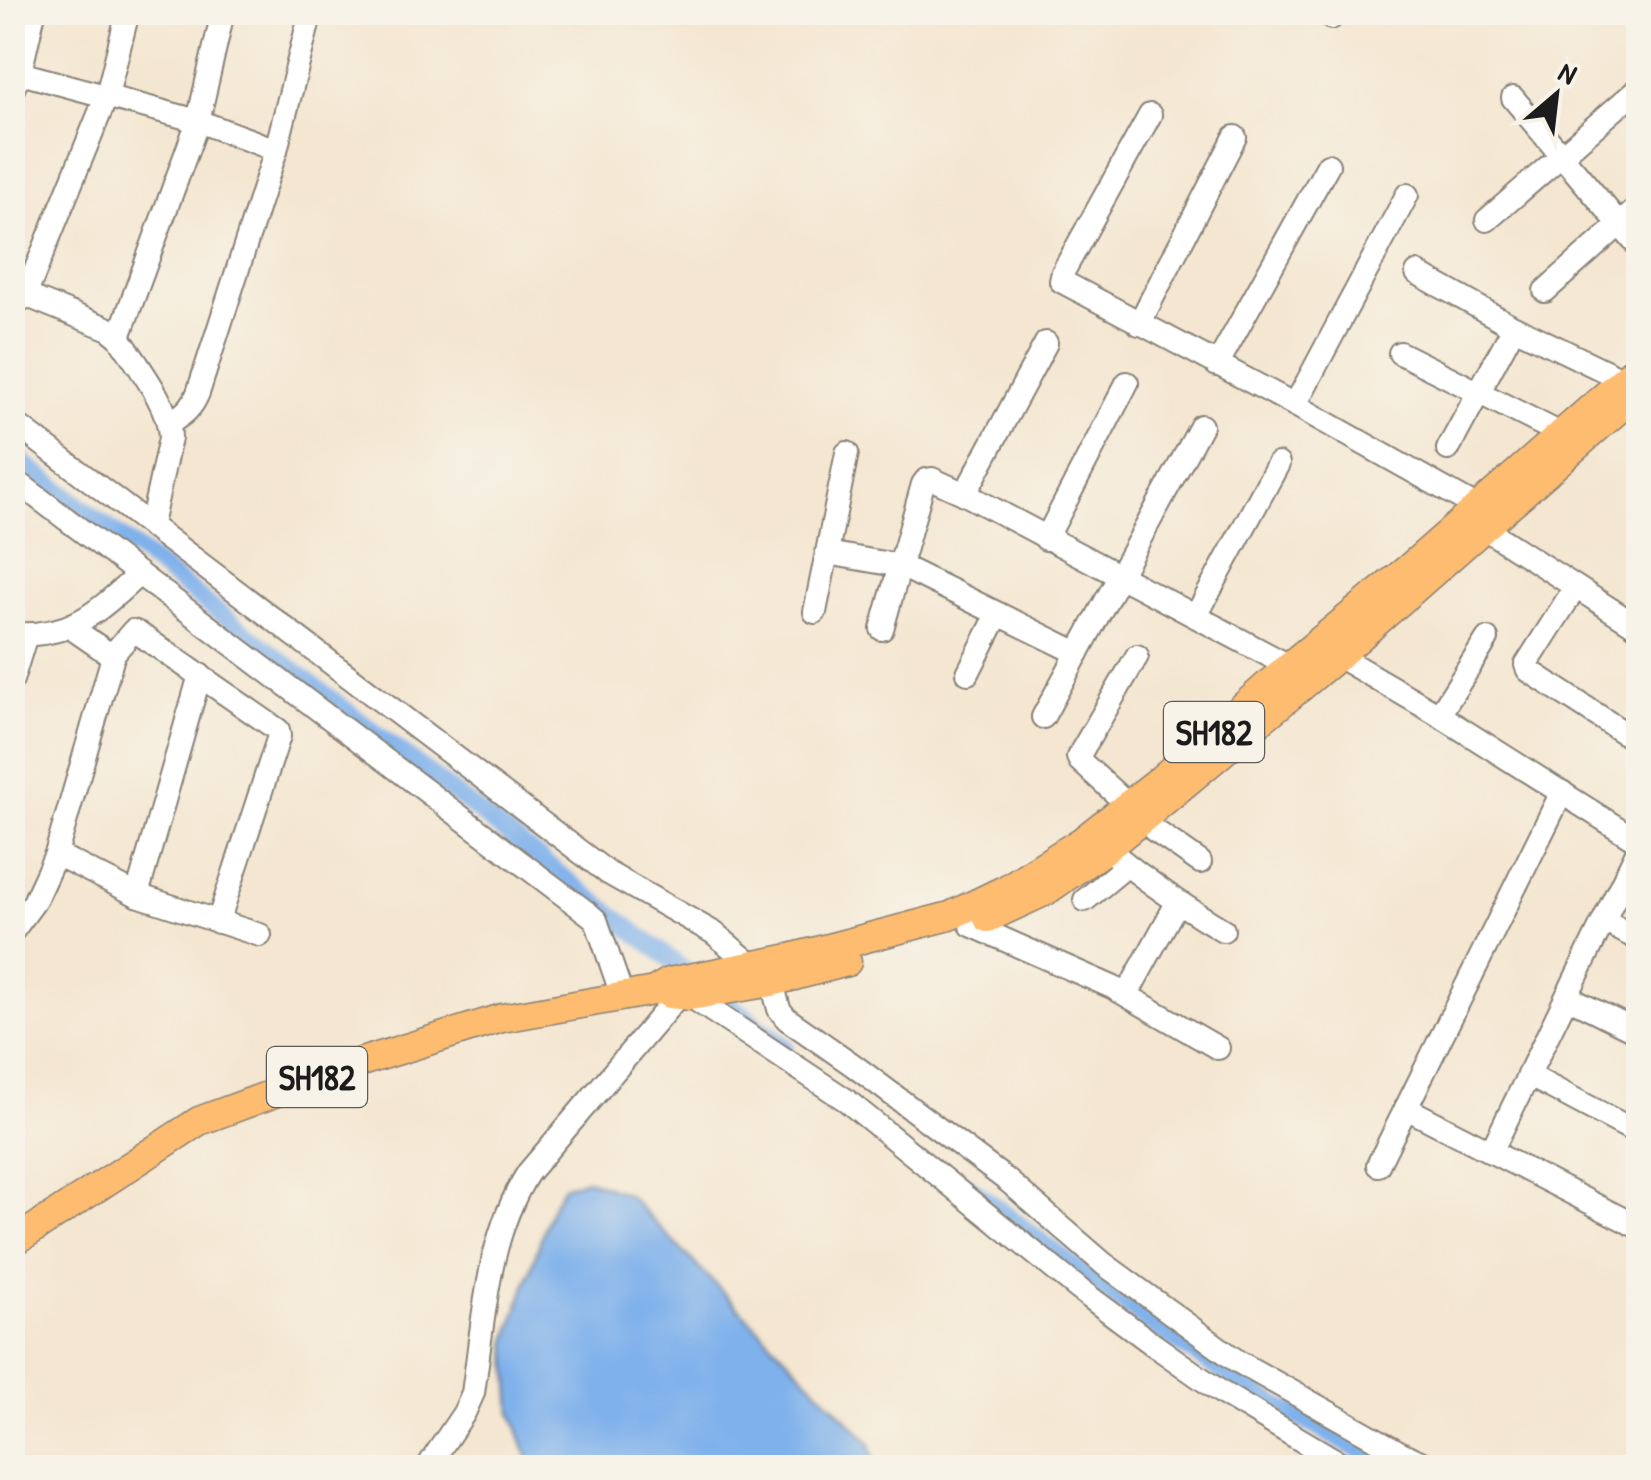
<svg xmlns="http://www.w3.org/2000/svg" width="1651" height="1480" viewBox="0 0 1651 1480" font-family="'Patrick Hand',sans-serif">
<rect width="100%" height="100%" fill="#f7f3e8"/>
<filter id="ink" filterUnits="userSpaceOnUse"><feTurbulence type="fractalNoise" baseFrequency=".01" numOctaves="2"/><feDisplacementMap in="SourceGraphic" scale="20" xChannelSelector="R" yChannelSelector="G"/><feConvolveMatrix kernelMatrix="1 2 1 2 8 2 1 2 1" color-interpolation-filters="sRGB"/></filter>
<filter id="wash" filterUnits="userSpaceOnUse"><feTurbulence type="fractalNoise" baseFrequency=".0048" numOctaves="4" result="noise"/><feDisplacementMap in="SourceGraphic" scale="40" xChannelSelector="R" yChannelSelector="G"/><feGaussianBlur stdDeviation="2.25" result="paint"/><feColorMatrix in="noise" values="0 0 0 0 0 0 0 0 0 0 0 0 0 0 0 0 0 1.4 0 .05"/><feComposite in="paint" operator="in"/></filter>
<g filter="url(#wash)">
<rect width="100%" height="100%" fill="#f4e6d0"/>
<path fill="#7fb1eb" stroke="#4e6684" stroke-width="2.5" d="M586 1179 628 1195 870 1443 875 1467H527L529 1459 512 1413 507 1341 551 1208 563 1187Z"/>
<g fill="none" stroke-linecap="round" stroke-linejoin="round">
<g stroke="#7fb1eb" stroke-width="18">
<path d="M12 454 785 1047"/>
<path d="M966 1184 1153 1326 1255 1393 1391 1468"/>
</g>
</g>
</g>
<g filter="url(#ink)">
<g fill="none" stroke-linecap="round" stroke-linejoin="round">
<defs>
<g id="minor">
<path d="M1331 18 1332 12"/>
<path d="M20 73 198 121 276 150"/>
<path d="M12 91 20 73 34 12"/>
<path d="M1513 98 1638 246"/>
<path d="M1150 115 1063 272 1061 281 1295 405 1489 514"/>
<path d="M1487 220 1638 89"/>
<path d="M1417 273 1514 327 1636 386"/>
<path d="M1545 291 1638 208"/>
<path d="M12 295 35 299 109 329 119 337C137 365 170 405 170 438L151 525"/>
<path d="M25 296 107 95 128 12"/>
<path d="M1139 324 1235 137"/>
<path d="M119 337 198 121 223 12"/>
<path d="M1400 353 1561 434"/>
<path d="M1217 365 1328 165"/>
<path d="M1295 405 1407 195"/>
<path d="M12 421 608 873 714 933 772 982 779 1009 787 1019 853 1065 1008 1181 1104 1264 1237 1361 1401 1453 1433 1468"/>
<path d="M170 423C184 414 192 408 198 393L276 150 311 12"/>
<path d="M1448 449 1514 327"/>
<path d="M12 478 589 914 596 920 623 998"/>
<path d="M965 494 1046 343"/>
<path d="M1484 528 1638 627"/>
<path d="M1046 539 1127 383"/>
<path d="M827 553 901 566 1078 653"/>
<path d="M1575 588 1526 665 1528 670 1638 742"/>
<path d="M815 612 847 453"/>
<path d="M1196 616 1278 464"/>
<path d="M70 627 105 651 114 653 133 631 138 633 278 730 279 736 218 922"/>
<path d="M882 629 923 484 926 480 932 479 965 494 1289 666"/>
<path d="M12 634C73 638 98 611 139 574"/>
<path d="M1326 649 1439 715 1638 841"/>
<path d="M968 673 998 614"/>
<path d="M12 680 26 635"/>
<path d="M1439 715 1487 639"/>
<path d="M1043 717 1201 426"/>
<path d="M1128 805 1080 761 1078 757 1137 656"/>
<path d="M1145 817 1154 830 1200 862"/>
<path d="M1094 837C1134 873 1176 902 1223 930"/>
<path d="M56 854 137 895 260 935"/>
<path d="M137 895 200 675"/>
<path d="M1085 900 1126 866"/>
<path d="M1604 921 1638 939"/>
<path d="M971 925 1112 987 1218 1048"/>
<path d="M12 932 34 902 56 854 114 653"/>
<path d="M1127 994 1177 903"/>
<path d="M690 996 846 1100 1080 1290 1154 1345 1222 1393 1348 1468"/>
<path d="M1567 997 1638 1032"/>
<path d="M1528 1075 1638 1133"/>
<path d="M1406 1108 1638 1227"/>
<path d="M1491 1152 1638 850"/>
<path d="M1378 1165 1562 792"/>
<path d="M427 1468 464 1413 473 1393C484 1318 487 1238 528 1173L678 996"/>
</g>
<g id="major">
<path d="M988 918 1046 891 1107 848 1145 817 1338 656 1638 392"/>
<path d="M669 994 690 996 772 982 847 962"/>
<path d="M12 1243 199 1121 345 1067 502 1018 654 991 669 982 790 958 950 916 1006 889 1082 841 1161 779 1289 666 1410 567 1638 367"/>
</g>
</defs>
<use href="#minor" stroke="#888176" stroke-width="26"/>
<use href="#major" stroke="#888176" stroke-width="31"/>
<use href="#minor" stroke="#fff" stroke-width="22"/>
<use href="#major" stroke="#fdbc70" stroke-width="28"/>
</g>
</g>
<g text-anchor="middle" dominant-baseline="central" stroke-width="8" stroke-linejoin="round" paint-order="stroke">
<g fill="#f7f3e8" stroke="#5e5c59" stroke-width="2.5">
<rect x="1164" y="702" width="100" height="60" rx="8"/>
<rect x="267" y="1047" width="100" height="60" rx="8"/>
</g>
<g font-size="35" font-weight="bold" fill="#1c1c1c">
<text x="1214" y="732">SH182</text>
<text x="317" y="1077">SH182</text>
</g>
</g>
<rect width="1651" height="1480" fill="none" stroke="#f7f3e8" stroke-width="50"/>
<g transform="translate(1556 95) rotate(28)" stroke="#f7f3e8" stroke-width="8" paint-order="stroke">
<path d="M0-8L18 38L0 25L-18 38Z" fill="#1c1c1c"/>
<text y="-15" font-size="28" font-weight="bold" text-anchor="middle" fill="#1c1c1c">N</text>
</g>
</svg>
